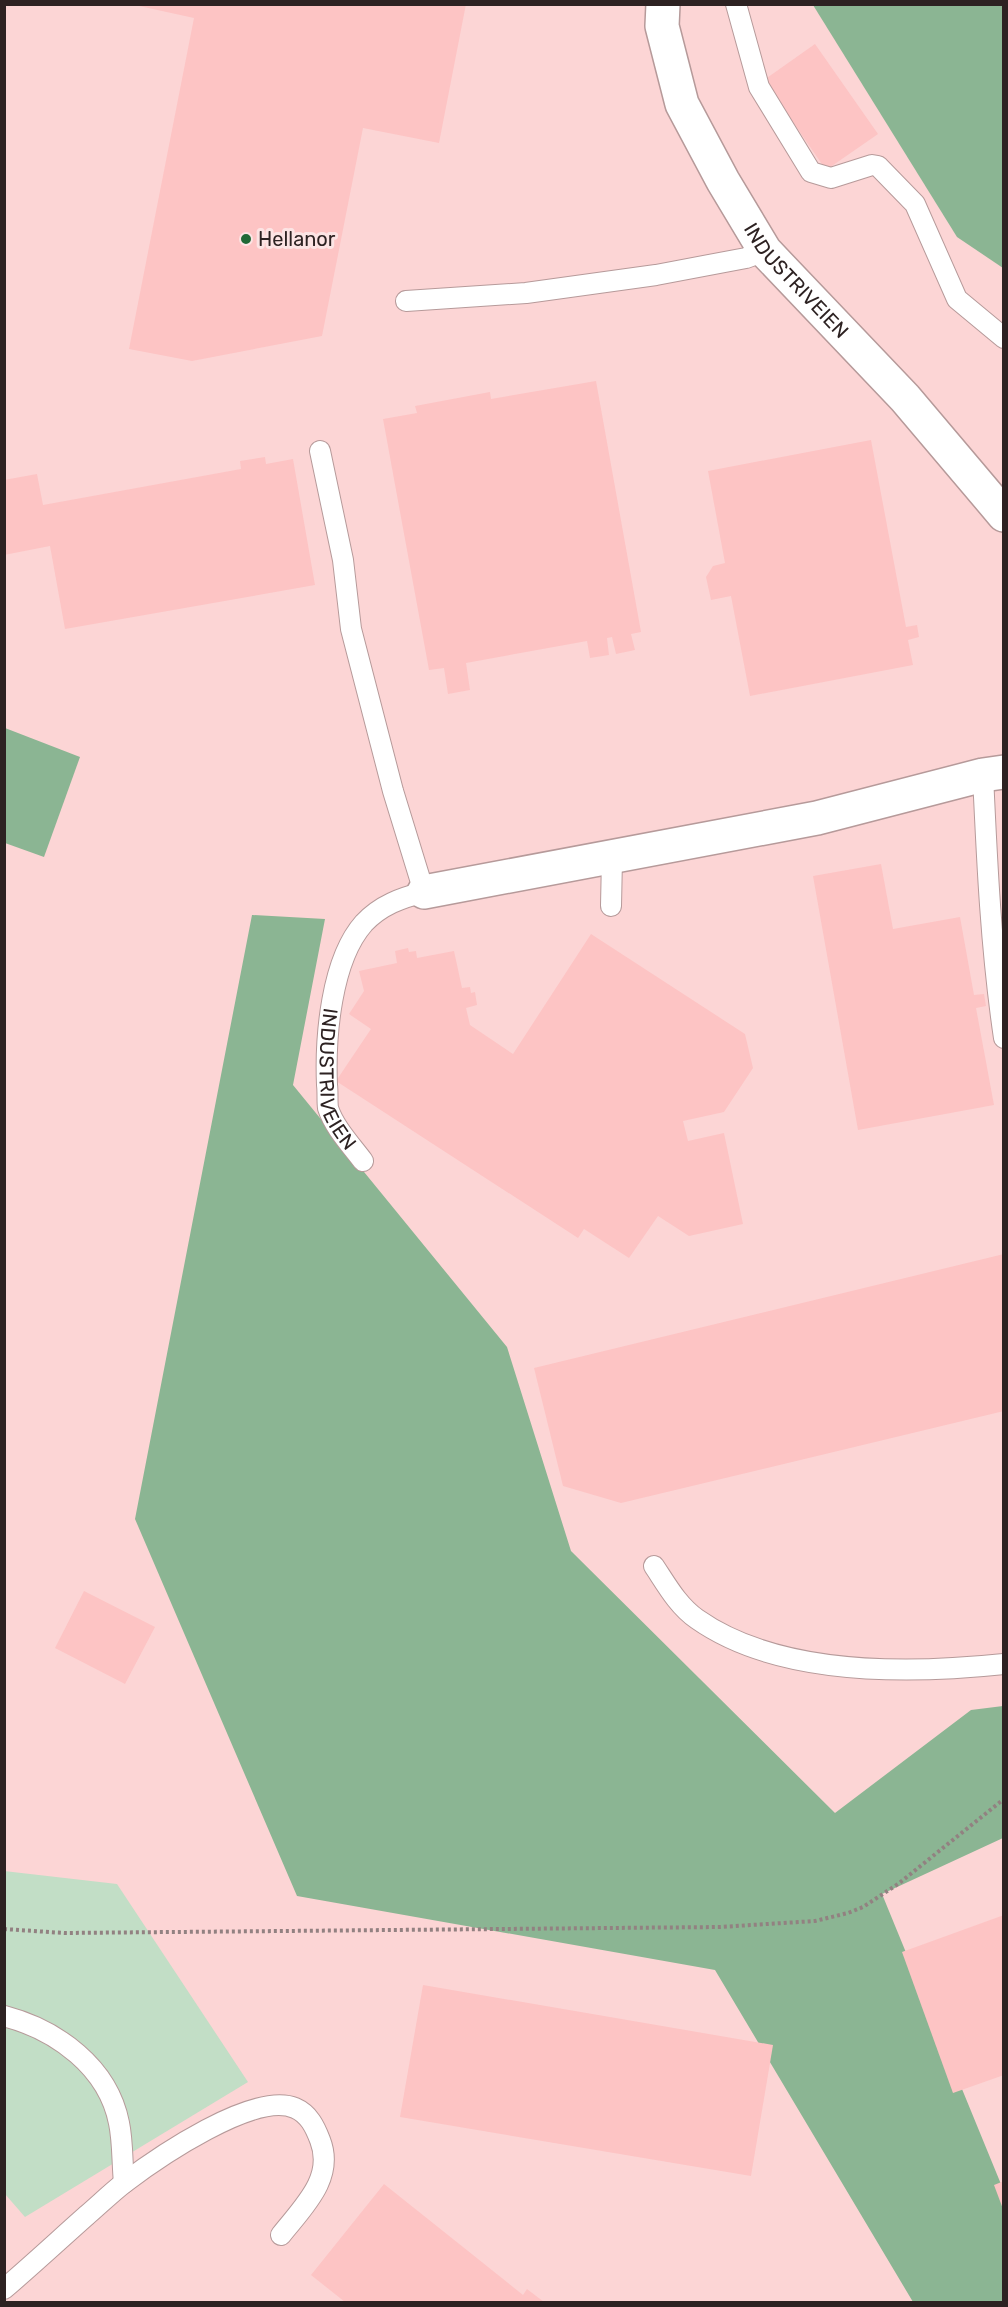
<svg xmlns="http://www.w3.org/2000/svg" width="1008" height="2307" viewBox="0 0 1008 2307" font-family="Rubik,sans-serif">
<rect width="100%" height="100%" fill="#fce4e4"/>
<rect fill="#fcd5d5" x="5" y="5" width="998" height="2297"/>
<path fill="#c2dec6" d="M4 1871 117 1884 248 2082 25 2217 5 2194Z"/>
<g fill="#8bb593">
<path d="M813 5H1003V268L957 237Z"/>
<path d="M5 728 80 757 44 857 5 843Z"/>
<path d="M252 915 325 919 293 1085 507 1347 571 1551 835 1813 971 1710 1003 1706V1838L882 1894 1003 2189V2302H913L715 1970 297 1896 135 1519Z"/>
</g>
<g fill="#fdc4c4">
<path d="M130 4H466L439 143 363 128 322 336 192 361 129 349 194 18Z"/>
<path d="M815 44 878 134 826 170 764 80Z"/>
<path d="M596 381 641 632 631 634 635 650 616 654 612 637 607 638 609 655 590 658 587 641 466 663 470 690 448 694 444 668 429 670 383 419 417 413 415 406 490 392 491 399Z"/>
<path d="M871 440 906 627 917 625 919 637 908 640 913 665 750 696 731 596 711 600 706 577 713 566 725 563 708 471Z"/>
<path d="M265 457 266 464 293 459 315 585 65 629 50 546 4 555V480L37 474 43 505 241 469 240 461Z"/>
<path d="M881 864 893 929 960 917 974 995 984 994 986 1006 976 1008 994 1105 858 1130 813 876Z"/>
<path d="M591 934 745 1034 753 1068 724 1112 683 1121 688 1141 724 1133 743 1224 689 1236 658 1216 629 1258 584 1229 578 1238 336 1081 371 1029 349 1014 364 991 359 971 397 963 395 951 408 948 409 952 416 951 417 958 454 951 462 988 470 987 471 993 475 992 477 1005 466 1008 470 1025 513 1054Z"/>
<path d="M1004 1254V1411L621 1503 563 1486 534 1368Z"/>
<path d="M84 1591 155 1627 125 1684 55 1648Z"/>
<path d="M1004 1915V2075L953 2093 902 1952Z"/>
<path d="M423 1985 773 2045 751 2176 400 2117Z"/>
<path d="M1004 2181V2209H1003L994 2185Z"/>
<path d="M384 2184 523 2295 527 2289 544 2302H345L311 2275Z"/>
</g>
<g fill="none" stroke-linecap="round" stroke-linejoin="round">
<defs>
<g id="lane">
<path d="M736 4 759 87 811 172 831 178 872 165 878 166 915 204 957 299 1004 338"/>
<path d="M406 301 526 293 656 275 746 258 765 251"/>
<path id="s1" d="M320 451 343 560 351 629 393 791 424 892C401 898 381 905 364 923 331 960 325 1037 327 1085 328 1092 327 1101 328 1108 334 1127 351 1145 363 1161"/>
<path d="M983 775C987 863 991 950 1004 1038"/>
<path d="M611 906 612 858"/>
<path d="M654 1566C666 1584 678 1606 697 1619 778 1676 909 1674 1004 1664"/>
<path d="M4 2016C57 2030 108 2067 119 2123 123 2142 122 2163 124 2183"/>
<path d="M4 2289C32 2265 59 2240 86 2216 99 2205 111 2193 124 2183 157 2158 254 2091 295 2108 309 2114 315 2127 320 2140 335 2178 303 2207 281 2235"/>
</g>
<g id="street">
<path id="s2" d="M663 4 662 26 682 104 723 181 765 251 905 398 1004 515"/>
<path d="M424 892 817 818 983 775 1004 772"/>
</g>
</defs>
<use href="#lane" stroke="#b69a9a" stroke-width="22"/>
<use href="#street" stroke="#b69a9a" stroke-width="36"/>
<path stroke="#928181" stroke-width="4" stroke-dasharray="3 3" stroke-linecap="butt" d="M4 1929 64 1933 720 1927 815 1921 848 1913 863 1907 898 1884 1004 1799"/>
<use href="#lane" stroke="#fff" stroke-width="20"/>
<use href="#street" stroke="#fff" stroke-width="33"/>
</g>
<circle fill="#1f6936" stroke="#fce4e4" stroke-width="2" cx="246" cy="239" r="6"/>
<g text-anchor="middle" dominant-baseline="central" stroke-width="6" stroke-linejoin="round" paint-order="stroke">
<g font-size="20" fill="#2d2222" stroke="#fce4e4" text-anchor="start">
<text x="258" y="239">Hellanor</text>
</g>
<g font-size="20" fill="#2d2222" stroke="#fce4e4">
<text stroke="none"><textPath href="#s2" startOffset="314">INDUSTRIVEIEN</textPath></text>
<text stroke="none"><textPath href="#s1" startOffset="688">INDUSTRIVEIEN</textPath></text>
</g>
</g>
<rect width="1008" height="2307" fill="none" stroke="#2d2222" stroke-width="12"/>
</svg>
